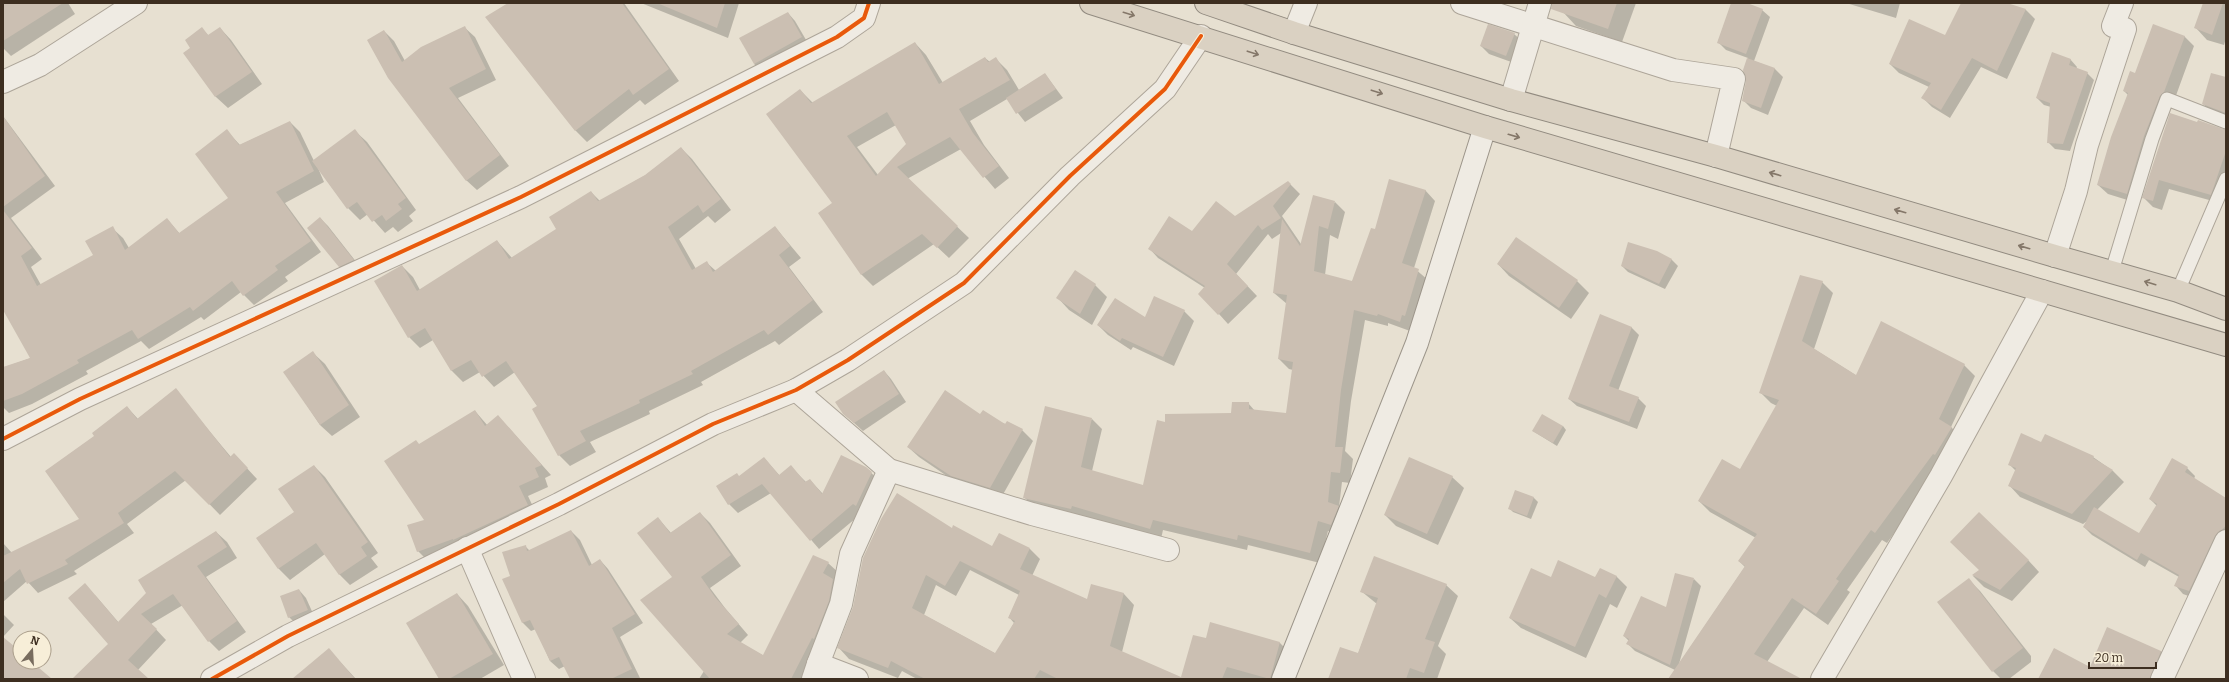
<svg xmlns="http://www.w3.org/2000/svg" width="2229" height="682" viewBox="0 0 2229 682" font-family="Bitter,serif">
<rect width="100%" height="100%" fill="#e7e0d1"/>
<g fill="#0003" fill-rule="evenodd">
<path d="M3 3H68L75 14 11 56 3 48Z"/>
<path d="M520 3H624L679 81 645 105 640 100 587 142 576 131 487 18Z"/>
<path d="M641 3H739L728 38Z"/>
<path d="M1566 3H1636L1622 42 1576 26 1563 12Z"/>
<path d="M1732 3H1744L1762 10 1770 17 1754 61 1775 69 1783 77 1768 115 1751 108 1743 100 1747 81 1748 58 1726 50 1718 42Z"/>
<path d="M1846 3H1900L1896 18Z"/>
<path d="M1981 3H2004L2026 10 2035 19 2007 79 1981 67 1950 118 1932 107 1923 98 1929 87 1899 73 1890 64 1946 36Z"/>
<path d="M2204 3H2226V38L2224 45 2207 40 2196 28Z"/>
<path d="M788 13 795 21 809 45 762 71 754 64Z"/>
<path d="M464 27 475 37 496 80 458 98 509 166 477 190 466 180 384 31 394 41 405 61Z"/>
<path d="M220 28 231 40 262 84 228 108 216 97 185 53 191 48 202 29 209 36Z"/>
<path d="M1514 34 1522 41 1514 63 1489 54 1481 46Z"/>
<path d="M2184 36 2194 46 2174 101 2169 106 2137 203 2108 194 2098 185 2128 95 2124 91 2136 74Z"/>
<path d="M915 43 926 55 943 83 985 58 990 62 996 59 1007 70 1019 90 1045 74 1063 98 1025 122 1007 99 970 121 984 145 1009 178 995 189 961 149 907 179 969 238 949 258 934 244 873 286 861 274 834 203 800 90 813 103ZM896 125 907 144 878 175 857 147Z"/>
<path d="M2070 59 2077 67 2076 69 2087 73 2094 80 2070 151 2055 149 2048 142 2051 107 2044 105 2037 98Z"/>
<path d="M2226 78V118L2213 113 2203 104Z"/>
<path d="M3 116 55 186 11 218 42 259 31 267 41 285 94 256 112 228 123 238 129 248 167 219 180 234 230 198 227 131 240 145 290 122 300 132 314 161 355 131 367 142 416 210 409 216 413 221 398 232 393 227 385 233 368 214 360 220 348 208 318 168 324 182 285 203 321 252 285 277 288 281 254 305 241 292 204 320 201 317 149 349 141 341 86 371 88 374 32 404 9 413 3 407V368L31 358 3 308Z"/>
<path d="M2198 123 2226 130V189L2220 203 2169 189 2162 210 2153 207 2144 198Z"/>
<path d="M681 148 692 159 731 210 715 223 708 216 679 239 696 269 707 263 716 271 775 227 801 258 789 267 823 312 779 345 775 341 701 382 703 385 649 411 650 414 590 442 596 452 570 466 559 455 538 407 515 372 494 387 480 372 463 382 452 371 433 340 420 348 409 337 402 266 413 277 420 290 497 241 512 258 558 229 591 192 600 201 646 175Z"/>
<path d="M1288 182 1300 194 1282 216 1301 244 1335 202 1345 212 1338 239 1330 235 1325 275 1352 282 1375 230 1425 190 1435 201 1414 268 1428 280 1410 331 1388 323V326L1365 320 1351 401 1345 451 1353 459 1350 483 1342 482 1339 507 1348 517 1341 535 1328 531 1320 563 1248 545 1247 550 1163 530 1161 539 1082 516 1081 519 1035 508 1024 497 1092 419 1102 429 1092 471 1144 486 1166 423 1232 414 1248 403 1255 411 1287 414 1293 370 1289 369 1279 359 1287 304 1274 293 1281 233 1272 239 1268 234 1236 274 1257 296 1228 324 1219 314 1205 288 1158 258 1149 248 1235 218Z"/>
<path d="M320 218 328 226 361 268 347 274 339 266Z"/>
<path d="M1516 238 1577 281 1589 293 1571 319 1509 276 1498 264Z"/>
<path d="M1657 252 1672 260 1678 266 1665 289 1628 272 1622 266Z"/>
<path d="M1822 282 1833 293 1814 349 1857 376 1964 365 1975 376 1951 427 1962 438 1887 543 1882 540 1847 590 1850 592 1828 625 1804 608 1767 662 1791 679H1669L1675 670 1635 651 1628 644 1629 641 1624 636 1666 609 1694 579 1701 586 1679 664 1745 567 1739 561 1756 538 1710 512 1699 501 1741 471 1777 406 1771 403 1760 392Z"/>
<path d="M1095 285 1107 297 1092 325 1069 310 1058 298Z"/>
<path d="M1184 311 1194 321 1174 366 1133 347 1131 350 1108 335 1098 325 1145 319Z"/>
<path d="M1631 327 1639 335 1618 391 1638 398 1646 406 1637 429 1577 406 1569 399Z"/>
<path d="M313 353 325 364 360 417 332 436 320 425 285 372Z"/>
<path d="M884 371 891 379 906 402 863 431 844 414Z"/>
<path d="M175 390 231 457 234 454 257 479 220 515 186 480 127 524 134 533 74 571 77 574 38 593 27 581 3 602V543L12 553 81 519 95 436 127 407 138 419Z"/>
<path d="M475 411 488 426H507L551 475 545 478 548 487 528 496 537 515 428 561 418 551 425 520 419 445Z"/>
<path d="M980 415 1022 430 1033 441 1001 498 963 487 919 457 908 447Z"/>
<path d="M1563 426 1566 430 1557 446 1533 431Z"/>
<path d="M2042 443 2093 457 2113 471 2124 482 2097 510 2140 535 2157 506 2150 499 2172 460 2187 468 2195 476 2194 479 2226 499V541L2197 599 2183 594 2176 586 2179 577 2149 560 2145 567 2092 535 2084 527 2087 521 2083 524 2020 497 2009 485 2016 471 2009 464Z"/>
<path d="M764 458 780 476 791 467 806 482 810 480 823 494 869 471 879 480 862 513 819 549 771 493 738 513 729 504 739 477Z"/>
<path d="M314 466 325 477 378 553 371 558 378 567 350 585 340 575 325 554 290 580 279 569 258 539 296 512Z"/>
<path d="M1452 477 1464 488 1438 545 1396 526 1385 515Z"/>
<path d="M1516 491 1534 498 1538 502 1531 519 1513 512 1509 508Z"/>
<path d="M700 513 710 523 741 566 710 588 725 608 748 635 740 643 764 656 828 563 839 573 843 590 807 679H699L704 671 673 578 658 518 671 533Z"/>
<path d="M952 529 993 548 1030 549 1040 559 1032 576 1088 600 1092 586 1124 594 1134 605 1122 652 1181 679 1207 640 1280 643 1290 653 1283 679H917L902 671 898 678 849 659 839 648ZM970 570 1019 595 1009 617 1014 623 996 654 924 615 936 585 956 596Z"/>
<path d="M571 531 580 540 592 565 600 560 608 569 643 623 620 637 640 678 637 679H571L565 666 559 669 550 661 536 629 531 631 523 623 511 576 525 546 530 551Z"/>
<path d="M216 532 227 542 237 558 206 577 246 632 219 651 209 641 183 605 151 624 166 640 138 670 147 679H74L109 644 95 595 119 623Z"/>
<path d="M2028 560 2039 572 2012 601 1984 587 1973 576Z"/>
<path d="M1616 576 1627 587 1617 608 1610 604 1586 658 1521 628 1510 618 1551 578 1596 579Z"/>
<path d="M1968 579 1980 591 2031 656V662L2009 679H2001L1993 671Z"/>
<path d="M1446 585 1458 596 1438 646 1446 654 1437 679H1329L1358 654 1377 604 1361 591Z"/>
<path d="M299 590 306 598 315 618 297 625 289 617Z"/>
<path d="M457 594 468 606 504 665 480 679H441Z"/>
<path d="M3 614 14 625 3 637Z"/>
<path d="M329 650 356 679H303Z"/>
<path d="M2161 651 2171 662 2164 679H2039Z"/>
</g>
<g fill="#cbbfb2" fill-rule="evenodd">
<path d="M3 3H63L3 41Z"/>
<path d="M508 3H622L669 69 633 95 629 89 575 131 485 17Z"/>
<path d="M657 3H725L717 28Z"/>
<path d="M1552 3H1617L1608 29 1551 9Z"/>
<path d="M1731 3H1747L1763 9 1746 54 1717 43Z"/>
<path d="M1961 3H2007L2026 9 1997 71 1972 58 1941 110 1921 98 1931 83 1889 64 1909 19 1945 35Z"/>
<path d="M2203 3H2223L2212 35 2194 28Z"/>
<path d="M788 12 802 37 754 64 739 38Z"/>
<path d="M1488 24 1515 33 1506 56 1480 46Z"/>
<path d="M2153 24 2185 36 2164 92 2160 96 2144 136 2127 194 2097 185 2111 137 2128 93 2123 91 2130 71 2135 73Z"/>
<path d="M465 26 486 69 449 88 500 155 466 181 388 78 367 40 384 30 402 62 421 47Z"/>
<path d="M202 27 208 35 220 27 252 72 215 97 183 53 190 48 185 40Z"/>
<path d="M915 42 939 84 985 57 988 62 996 57 1010 80 959 109 973 133 999 166 983 178 950 137 897 167 958 226 937 248 922 234 861 275 818 213 832 203 766 114 800 89 811 103ZM887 112 906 144 876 176 847 136Z"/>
<path d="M2052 52 2071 59 2069 65 2088 72 2063 144 2047 143 2050 103 2036 98Z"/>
<path d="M1747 58 1775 68 1761 108 1742 101 1746 81 1743 70Z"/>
<path d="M1045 73 1056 89 1016 114 1006 98Z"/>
<path d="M2211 73 2226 77V113L2202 104Z"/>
<path d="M2170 113 2197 122 2198 120 2226 130V151L2211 195 2159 180 2153 201 2142 198Z"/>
<path d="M3 116 45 176 3 207Z"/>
<path d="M290 121 314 171 276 192 311 241 275 266 278 270 243 296 232 281 193 311 190 307 138 339 132 330 77 360 79 363 22 394 3 401V367L30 358 3 310V210L32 248 21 256 37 286 93 255 85 241 113 226 125 250 167 218 179 233 228 198 195 154 227 129 239 145Z"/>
<path d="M355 129 406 198 398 204 402 209 386 221 382 215 372 222 357 202 347 209 312 161Z"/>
<path d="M681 147 721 199 703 213 698 205 668 227 692 270 707 261 713 272 775 226 790 246 779 255 813 300 768 335 764 330 691 371 693 374 639 400 640 403 580 431 586 441 558 456 532 409 537 406 506 361 482 377 471 360 451 371 425 328 408 338 374 281 402 265 417 291 497 240 509 259 556 229 549 217 591 191 598 201 645 175Z"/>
<path d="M1389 179 1426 190 1402 263 1419 269 1405 316 1402 315 1400 322 1378 314 1377 316 1354 310 1341 390 1335 447H1343L1340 473 1331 472 1328 502 1339 506 1331 525 1318 521 1310 553 1238 535 1237 540 1153 520 1150 529 1072 506 1071 509 1023 498 1045 406 1092 418 1081 467 1143 485 1157 420 1165 422V414L1231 413 1232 402H1249V409L1286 413 1293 362 1278 359 1287 295 1273 293 1282 219 1300 246 1313 195 1335 201 1328 229 1319 226 1314 271 1352 281 1371 228 1375 229Z"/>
<path d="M1288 181 1291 184 1273 206 1281 218 1262 230 1258 225 1227 264 1248 286 1218 315 1198 294 1205 286 1148 249 1169 216 1192 231 1216 201 1235 216Z"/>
<path d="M320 217 354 260 339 267 307 228Z"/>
<path d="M1516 237 1578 280 1559 308 1497 264Z"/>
<path d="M1628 242 1657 251 1672 259 1659 284 1621 266Z"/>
<path d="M1075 270 1096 284 1080 314 1056 298Z"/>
<path d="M1800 275 1823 281 1802 341 1856 375 1881 321 1965 364 1939 419 1952 427 1935 455 1933 454 1875 533 1871 530 1836 579 1839 581 1816 614 1792 598 1754 654 1802 679H1668L1745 566 1738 561 1757 534 1698 501 1722 459 1740 469 1779 400 1759 393Z"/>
<path d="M1154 296 1185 310 1163 357 1122 338 1120 341 1097 325 1115 298 1145 317Z"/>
<path d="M1600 314 1632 327 1609 386 1639 397 1629 422 1568 399Z"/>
<path d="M313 351 349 405 320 425 283 372Z"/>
<path d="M884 370 899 394 854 423 843 414 835 402Z"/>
<path d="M176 388 230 457 234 453 248 468 209 505 175 471 118 513 124 523 65 560 68 564 27 584 20 569 3 583V556L79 519 45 471 94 436 92 433 127 406 137 419Z"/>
<path d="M945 390 980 414 983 410 1005 424 1007 421 1023 429 990 488 951 476 907 447Z"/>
<path d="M475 410 485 426 498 415 542 465 535 468 539 477 519 486 528 505 453 540V539L417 552 407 525 424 520 384 461 416 440 419 444Z"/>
<path d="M1542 414 1563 426 1553 443 1532 431Z"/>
<path d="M2021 433 2041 442 2045 434 2094 456 2093 458 2113 470 2072 514 2008 486 2016 468 2008 465Z"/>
<path d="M841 455 866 467 872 472 856 506 853 504 810 541 762 484 728 505 716 486 737 473 739 476 764 457 779 475 791 465 805 482 810 479 822 494Z"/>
<path d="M1409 457 1453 476 1427 534 1384 515Z"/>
<path d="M2172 458 2188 467 2185 472 2226 498V526L2215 536 2189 591 2174 586 2179 575 2141 553 2137 560 2083 527 2094 507 2139 533 2157 504 2149 499Z"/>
<path d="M314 465 368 542 361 547 367 556 339 575 316 543 278 569 256 538 294 512 278 489Z"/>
<path d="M1515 490 1534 497 1527 516 1508 509Z"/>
<path d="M897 493 952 528 953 525 992 546 999 533 1030 548 1020 569 1087 599 1091 584 1124 593 1110 646 1181 677 1193 635 1206 638 1210 622 1280 642 1270 679 1227 667 1222 679H1058L1040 670 1034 679H925L891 661 888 668 837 648 853 607 863 558 881 519ZM960 561 1020 591 1008 618 1015 621 995 653 912 608 926 575 945 586Z"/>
<path d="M700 512 731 555 701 577 715 597 739 624 727 634 763 655 813 555 829 562 823 573 833 579 829 601 814 639 812 638 791 679H710L640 600 672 577 637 533 658 517 670 533Z"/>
<path d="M1979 512 2029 560 2000 590 1972 575 1979 570 1950 542Z"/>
<path d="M571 530 589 566 600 559 635 614 612 628 632 669 611 679H570L559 657 550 661 530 620 522 623 502 579 510 576 502 552 526 545 527 551Z"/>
<path d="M216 531 227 547 197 566 237 621 208 642 173 594 141 614 157 629 128 660 149 679H72L108 644 68 598 85 583 118 622 146 593 138 580Z"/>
<path d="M1374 556 1447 584 1425 639 1435 642 1424 673 1410 668 1406 679H1328L1340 647 1358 653 1378 598 1360 592Z"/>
<path d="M1558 560 1595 577 1600 568 1617 576 1606 598 1599 594 1575 647 1509 618 1531 568 1551 577Z"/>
<path d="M1675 573 1694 578 1670 665 1626 644 1629 639 1623 636 1641 596 1666 607Z"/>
<path d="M1969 578 2023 648 1992 672 1937 602Z"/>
<path d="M299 589 308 610 288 618 280 596Z"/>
<path d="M457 593 493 654 449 679H439L406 623Z"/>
<path d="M2107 627 2161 651 2150 679H2038L2054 648 2090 667Z"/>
<path d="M3 637 20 651V662H32L52 679H3Z"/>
<path d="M329 648 355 679H292Z"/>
</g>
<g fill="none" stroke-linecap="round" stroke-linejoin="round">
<defs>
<g id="lane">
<path d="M2112 271 2152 139 2167 99 2226 122"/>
<path d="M2178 291 2226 179"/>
</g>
<g id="street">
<path d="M1462 3 1673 70 1734 79 1716 156"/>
<path d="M2113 26 2122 3"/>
<path d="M1294 33 1306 3"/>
<path d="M3 82 40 65 136 3"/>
<path d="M1511 100 1540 3"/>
<path d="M2055 256 2076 191 2087 145 2125 29"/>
<path d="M796 390 889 470 1032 514 1168 550"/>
<path d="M3 439 80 399 521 197 837 37 864 18 869 3"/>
<path d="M467 548 524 679"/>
<path d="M818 664 841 604 851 554 889 470"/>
<path d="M212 679 288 636 559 504 713 424 796 390 848 360 964 283 1070 176 1165 89 1201 36"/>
<path d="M813 679 818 664 857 679"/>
<path d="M1822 679 1941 476 2042 291"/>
<path d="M2162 679 2226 541"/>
</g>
<path id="secondary" d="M1283 679 1417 343 1485 127"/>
<g id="highway">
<path d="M1091 3 1485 127 2226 345"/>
<path d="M1206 3 1294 33 1511 100 1716 156 2055 256 2178 291 2226 309"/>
</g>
</defs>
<use href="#lane" stroke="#ada599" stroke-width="15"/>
<use href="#street" stroke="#ada599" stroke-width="24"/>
<use href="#secondary" stroke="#9c958a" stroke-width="24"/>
<use href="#highway" stroke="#928b80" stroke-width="24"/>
<use href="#lane" stroke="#efebe3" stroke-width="13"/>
<use href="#street" stroke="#efebe3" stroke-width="22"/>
<use href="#secondary" stroke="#efebe3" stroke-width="22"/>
<use href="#highway" stroke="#dad1c2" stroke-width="22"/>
<defs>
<g id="cycleway">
<path d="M3 439 80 399 521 197 837 37 864 18 869 3"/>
<path d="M212 679 288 636 559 504 713 424 796 390 848 360 964 283 1070 176 1165 89 1201 36"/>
</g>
</defs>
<use href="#cycleway" stroke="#f7eed8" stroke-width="6"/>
<use href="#cycleway" stroke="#e8590c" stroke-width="4"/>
</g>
<defs><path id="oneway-shaft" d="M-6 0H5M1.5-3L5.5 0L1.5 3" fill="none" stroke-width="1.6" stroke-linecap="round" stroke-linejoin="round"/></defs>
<g stroke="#847769">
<use href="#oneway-shaft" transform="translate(1129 14) rotate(17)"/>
<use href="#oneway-shaft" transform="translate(1253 53) rotate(18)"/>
<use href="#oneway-shaft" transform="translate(1377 92) rotate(18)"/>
<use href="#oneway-shaft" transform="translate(1514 136) rotate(16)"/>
<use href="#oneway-shaft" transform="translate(1775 174) rotate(-164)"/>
<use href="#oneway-shaft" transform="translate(1900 211) rotate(-164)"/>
<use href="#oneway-shaft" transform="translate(2024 247) rotate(-164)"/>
<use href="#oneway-shaft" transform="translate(2150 283) rotate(-163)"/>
</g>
<rect width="2229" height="682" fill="none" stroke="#3d2e20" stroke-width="8"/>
<g transform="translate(32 650) rotate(18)"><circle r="19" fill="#f7eed8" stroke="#ada18e"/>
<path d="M0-3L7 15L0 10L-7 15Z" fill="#786c5e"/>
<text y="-6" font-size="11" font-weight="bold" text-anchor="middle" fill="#3d2e20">N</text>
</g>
<path d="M2089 662v6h67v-6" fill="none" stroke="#3d2e20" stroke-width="2"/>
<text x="2095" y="662" font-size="12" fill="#3d2e20" stroke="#f7eed8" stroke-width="3" paint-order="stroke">20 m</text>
</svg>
